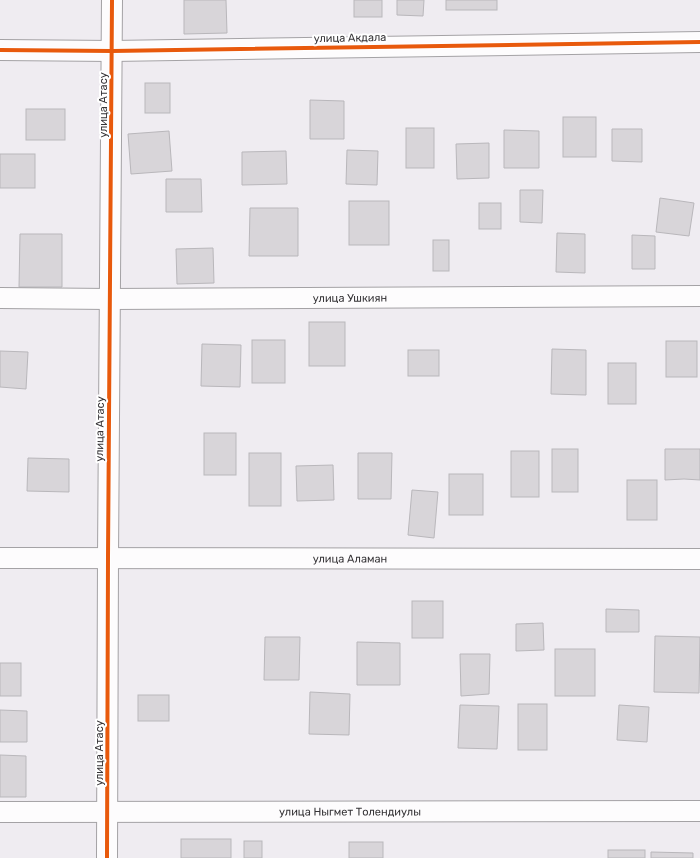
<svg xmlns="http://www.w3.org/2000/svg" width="700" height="858" viewBox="0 0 700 858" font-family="Rubik,sans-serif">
<rect width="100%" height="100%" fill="#efecf1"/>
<g fill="#d8d5d9" stroke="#b9b7bb">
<path d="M184 0H226L227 33 184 34Z"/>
<rect x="354" y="0" width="28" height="17"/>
<path d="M397 0H424L423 16 397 15Z"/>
<rect x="446" y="0" width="51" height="10"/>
<rect x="145" y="83" width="25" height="30"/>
<path d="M310 100 344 101V139H310Z"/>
<rect x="26" y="109" width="39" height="31"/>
<rect x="563" y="117" width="33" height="40"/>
<rect x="406" y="128" width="28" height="40"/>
<path d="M612 129H642V162L612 161Z"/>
<path d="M504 130 539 131V168H504Z"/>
<path d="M169 131 172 171 131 174 128 134Z"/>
<path d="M489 143V178L457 179 456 144Z"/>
<path d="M347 150 378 151 377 185 346 184Z"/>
<path d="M286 151 287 184 242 185V152Z"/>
<rect x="0" y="154" width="35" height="34"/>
<path d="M166 179H201L202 212H166Z"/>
<path d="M520 190H543L542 223 520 222Z"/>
<path d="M660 198 694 203 689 236 656 232Z"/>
<rect x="349" y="201" width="40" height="44"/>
<rect x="479" y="203" width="22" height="26"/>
<path d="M250 208H298V256H249Z"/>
<path d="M557 233 585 234V273L556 272Z"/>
<path d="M20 234H62V287H19Z"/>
<path d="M632 235 655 236V269H632Z"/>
<rect x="433" y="240" width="16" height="31"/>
<path d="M213 248 214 283 177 284 176 249Z"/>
<rect x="309" y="322" width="36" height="44"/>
<rect x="252" y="340" width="33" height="43"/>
<rect x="666" y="341" width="31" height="36"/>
<path d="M202 344 241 345 240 387 201 386Z"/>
<path d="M552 349 586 350V395L551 394Z"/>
<rect x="408" y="350" width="31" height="26"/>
<path d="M0 351 28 352 26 389 0 387Z"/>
<rect x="608" y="363" width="28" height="41"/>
<rect x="204" y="433" width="32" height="42"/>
<rect x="552" y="449" width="26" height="43"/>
<path d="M665 449H700V480L684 479 665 480Z"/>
<rect x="511" y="451" width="28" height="46"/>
<rect x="249" y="453" width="32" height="53"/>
<path d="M358 453H392L391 499H358Z"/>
<path d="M28 458 69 459V492L27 491Z"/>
<path d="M333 465 334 500 297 501 296 466Z"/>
<rect x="449" y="474" width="34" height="41"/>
<rect x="627" y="480" width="30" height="40"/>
<path d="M412 490 438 492 434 538 408 535Z"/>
<rect x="412" y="601" width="31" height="37"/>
<path d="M606 609 639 610V632H606Z"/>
<path d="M543 623 544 650 516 651V624Z"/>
<path d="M655 636 700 637 699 693 654 692Z"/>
<path d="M265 637H300L299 680H264Z"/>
<path d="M357 642 400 643V685H357Z"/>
<rect x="555" y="649" width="40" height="47"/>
<path d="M460 654H490L489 694 461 696Z"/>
<rect x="0" y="663" width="21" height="33"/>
<path d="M310 692 350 694 349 735 309 734Z"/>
<rect x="138" y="695" width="31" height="26"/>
<rect x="518" y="704" width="29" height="46"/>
<path d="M460 705 499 706 497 749 458 748Z"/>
<path d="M619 705 649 707 647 742 617 740Z"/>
<path d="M0 710 27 711V742H0Z"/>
<path d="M0 755 26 756V797H0Z"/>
<rect x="181" y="839" width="50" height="19"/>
<rect x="244" y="841" width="18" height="17"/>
<rect x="349" y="842" width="34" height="16"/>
<rect x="608" y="850" width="37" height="8"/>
<path d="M651 852 693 853V858H651Z"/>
</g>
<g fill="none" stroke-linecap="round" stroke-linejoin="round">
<defs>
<g id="minor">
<path d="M0 50 112 51 700 42"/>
<path id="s1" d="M0 298 110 299 700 296"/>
<path id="s2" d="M0 558 700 559"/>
<path id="s3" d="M0 812 700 811"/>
<path d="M107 858 108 557 112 0"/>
</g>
</defs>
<use href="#minor" stroke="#a4a2a5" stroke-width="22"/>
<use href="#minor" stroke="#fdfcfd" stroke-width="20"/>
<defs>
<g id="cycleway">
<path d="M0 50 112 51 700 42"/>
<path d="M107 858 108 557 112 0"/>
</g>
</defs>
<use href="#cycleway" stroke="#fff" stroke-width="6"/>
<use href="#cycleway" stroke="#e8590c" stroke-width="4"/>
</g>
<g text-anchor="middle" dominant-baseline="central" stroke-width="4" stroke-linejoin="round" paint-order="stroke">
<g font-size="11" fill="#363437" stroke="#fff">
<text transform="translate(350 38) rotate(-1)">улица Акдала</text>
<text transform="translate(103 105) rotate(-90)">улица Атасу</text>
<text stroke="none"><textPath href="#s1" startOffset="350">улица Ушкиян</textPath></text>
<text transform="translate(100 429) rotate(-89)">улица Атасу</text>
<text stroke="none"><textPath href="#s2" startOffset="350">улица Аламан</textPath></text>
<text transform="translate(99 753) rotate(-90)">улица Атасу</text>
<text stroke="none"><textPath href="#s3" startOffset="350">улица Ныгмет Толендиулы</textPath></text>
</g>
</g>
</svg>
